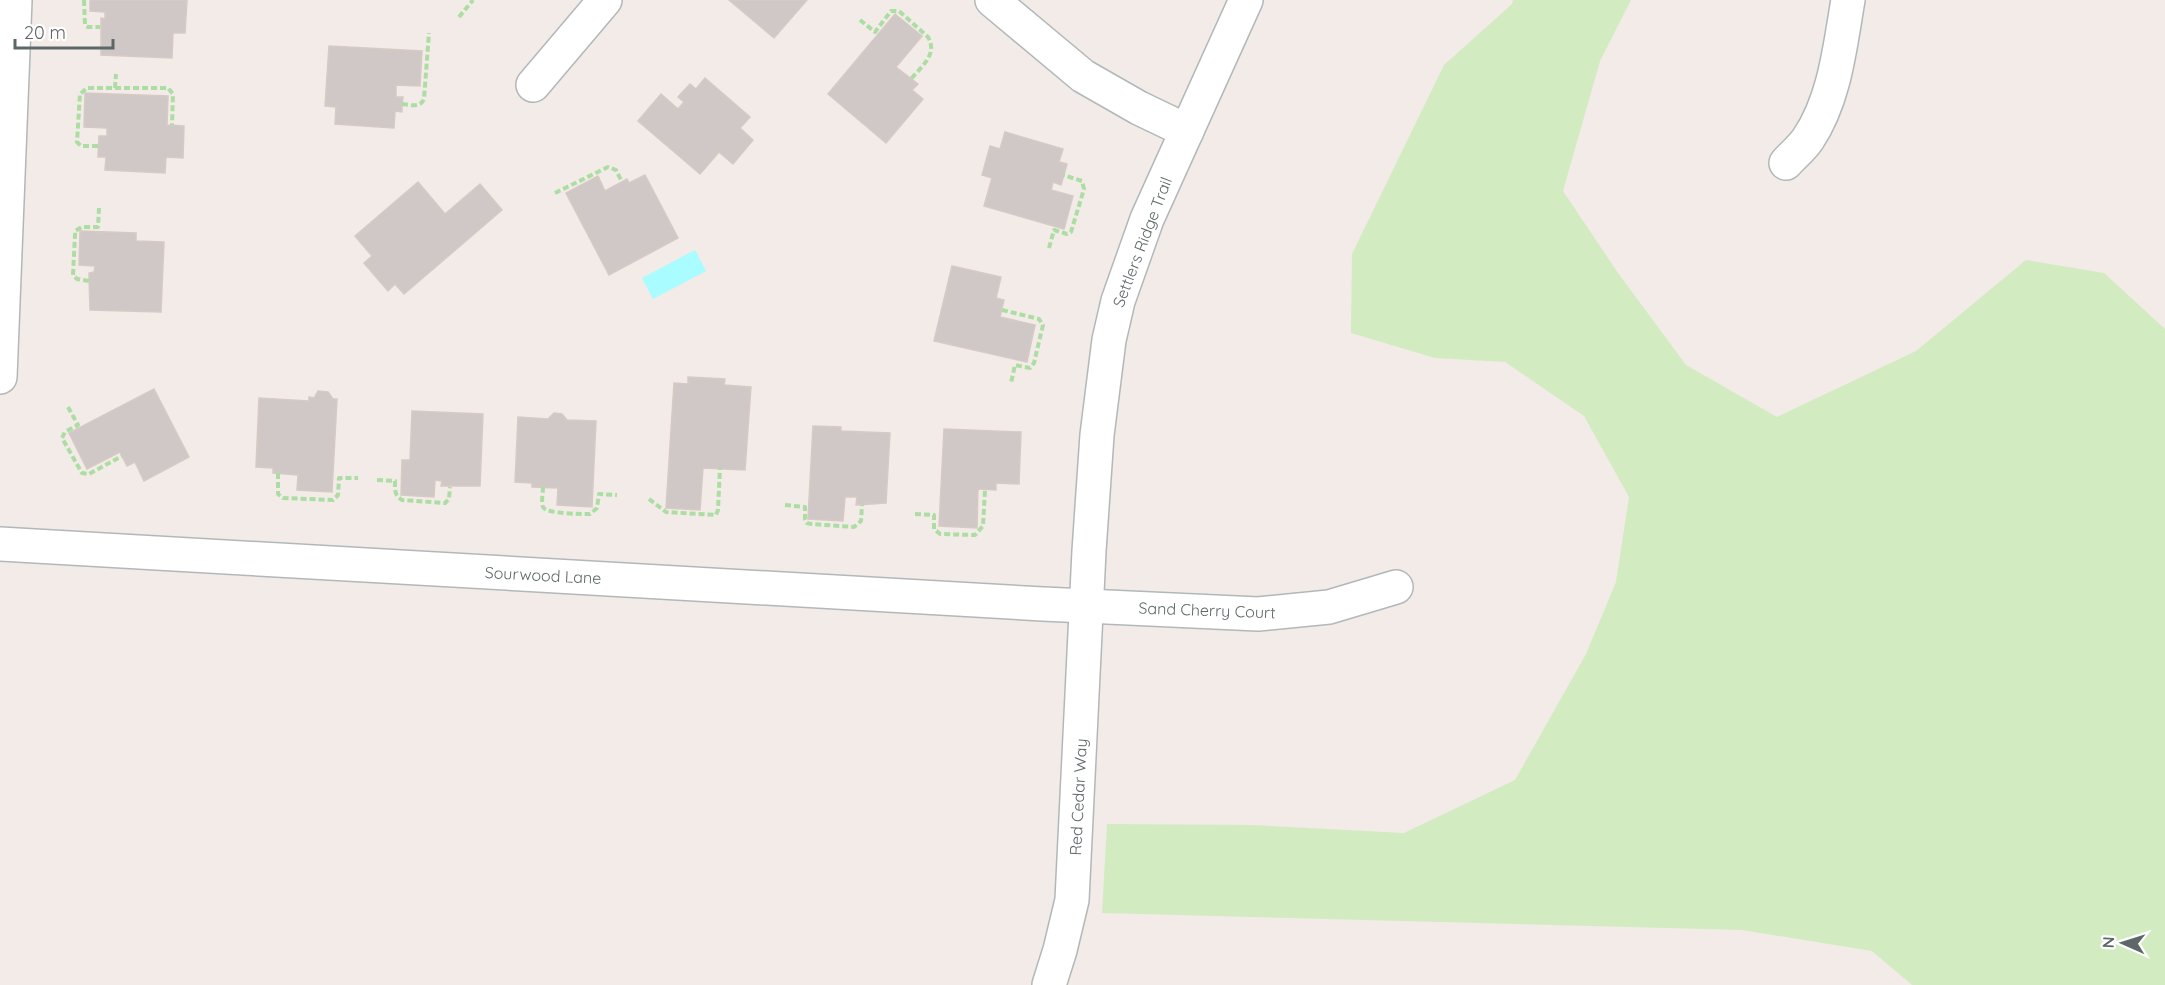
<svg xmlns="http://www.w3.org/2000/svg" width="2165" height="985" viewBox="0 0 2165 985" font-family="Quicksand,sans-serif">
<rect width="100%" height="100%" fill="#f2ebe7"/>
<path fill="#d2ebc1" d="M1513 0H1631L1600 61 1563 191 1618 273 1686 365 1777 417 1916 351 2026 260 2104 273 2165 329V985H1912L1872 951 1742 930 1102 913 1107 824 1252 825 1404 833 1515 780 1586 654 1616 582 1629 497 1584 416 1505 362 1435 358 1351 333 1352 254 1444 65 1512 4Z"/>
<path fill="#a9fcff" d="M695 250 706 271 653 299 642 278Z"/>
<g fill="#cfc8c6" stroke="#d7cac4" stroke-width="1.5">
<path d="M90 0H187L185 33H173L172 58 101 55V18L105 19V12L90 11Z"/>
<path d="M729 0H807L774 38Z"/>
<path d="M895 14 922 36 896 67 918 84 912 90 923 99 886 143 828 94Z"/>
<path d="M329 46 422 51 420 86 396 85V97H403L402 104V112L395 111 394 128 335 124 336 107 325 106Z"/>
<path d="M705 78 750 117 740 128 753 140 733 164 719 152 700 174 638 121 661 94 678 109 684 102 678 97 690 84 696 89Z"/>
<path d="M85 93 168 96 167 125 184 126 183 158 166 157 165 173 105 170 106 157H98L99 136H107V128L84 127Z"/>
<path d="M1005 132 1063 149 1059 162 1067 164 1061 185 1053 182 1051 190 1073 196 1064 229 984 206 992 178 982 175 990 146 1000 149Z"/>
<path d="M645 175 678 238 609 275 566 193 598 176 605 191 627 179 629 183Z"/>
<path d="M418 182 445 214 480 184 502 210 404 294 395 284 388 291 364 263 372 256 355 236Z"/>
<path d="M80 231 136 233V241L164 242 161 312 90 310 89 273 94 272 95 266 79 265Z"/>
<path d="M952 266 1001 277 996 298 1004 300 1000 317 1035 325 1027 362 934 341Z"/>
<path d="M688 377 725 379 724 385 751 387 745 470 703 468 700 510 666 508 674 383 688 384Z"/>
<path d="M154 389 189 457 144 481 135 462 127 466 120 452 87 469 69 433Z"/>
<path d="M318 391 328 392 333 399H337L332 492 297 490 298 475 273 473V468L256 467 259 398 309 401V397L314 398Z"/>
<path d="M412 411 483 414 480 486H441L442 481 435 480 434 497 401 495 402 460H410Z"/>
<path d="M554 413 562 414 567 420 596 421 592 507 557 505 558 488 532 487V483L515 482 518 417 548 419Z"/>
<path d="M813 426 841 427V431L890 433 886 503 856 505 857 497H845L843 521 808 519Z"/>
<path d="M944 429 1021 432 1019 484 996 483V490L978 489 977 528 939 526Z"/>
</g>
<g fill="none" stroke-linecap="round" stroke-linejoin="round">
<defs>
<g id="minor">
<path d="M992 0 1083 76 1139 108 1187 131"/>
<path d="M533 85 605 0"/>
<path d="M1786 163C1793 155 1802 148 1808 139 1835 99 1840 46 1848 0"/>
<path d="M0 377 15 0"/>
<path d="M0 544 1043 604 1258 614 1329 607 1396 587"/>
<path d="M1049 985 1060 950 1072 900 1089 551 1097 435 1109 340 1118 301 1147 219 1246 0"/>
</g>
</defs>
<use href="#minor" stroke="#b2b8ba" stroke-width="36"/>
<g stroke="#acdea3" stroke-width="4" stroke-dasharray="6 3" stroke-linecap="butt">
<path d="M84 0 85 25 88 27H100"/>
<path d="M459 17 473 0"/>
<path d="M860 20 875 32 891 11H899L928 37C938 54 922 66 911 79"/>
<path d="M115 88 116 74"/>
<path d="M402 104C411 105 420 108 424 99L429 33"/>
<path d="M98 146H81L77 142 80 94 87 88H168L173 94 172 125"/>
<path d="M555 193 608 167 616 170 622 182"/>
<path d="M1049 248 1054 230 1067 234 1071 232 1084 189 1082 181 1063 175"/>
<path d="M89 281 77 279 73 275 75 235V231L82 227H98L99 208"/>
<path d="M1002 310 1039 319 1043 325 1034 363 1030 368 1015 365 1011 383"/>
<path d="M68 407 78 425 65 432 62 438 82 473 89 474 122 456"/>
<path d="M278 473V494L283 498 333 500 338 495 339 478H358"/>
<path d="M377 480 395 481C395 490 394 495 402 500L445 503 449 499 450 487"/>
<path d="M543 487C543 493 541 502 543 507 546 514 582 514 590 514L597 508 599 494 617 495"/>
<path d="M649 499 666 512 716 515 718 510 720 468"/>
<path d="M785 505 805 507V519L807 523 811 524 854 527 861 521 862 505"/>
<path d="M915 514 934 515V529L940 534 975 535 983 526 985 490"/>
</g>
<use href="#minor" stroke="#fff" stroke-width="33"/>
</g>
<g text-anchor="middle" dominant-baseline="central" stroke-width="6" stroke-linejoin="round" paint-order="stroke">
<g font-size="16" fill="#5e6768" stroke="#fff">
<text transform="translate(1142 242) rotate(-69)">Settlers Ridge Trail</text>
<text transform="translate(543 575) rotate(3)">Sourwood Lane</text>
<text transform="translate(1207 610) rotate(2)">Sand Cherry Court</text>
<text transform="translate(1078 797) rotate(-87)">Red Cedar Way</text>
</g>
</g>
<g transform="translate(2123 943) rotate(273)" stroke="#ffffff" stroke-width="4.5" paint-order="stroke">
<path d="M0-4.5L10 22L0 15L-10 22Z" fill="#5e6768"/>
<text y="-9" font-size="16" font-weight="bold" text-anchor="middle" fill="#5e6768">N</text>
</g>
<path d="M15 39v9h98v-9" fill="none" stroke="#5e6768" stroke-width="3"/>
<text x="24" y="39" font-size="18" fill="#5e6768" stroke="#ffffff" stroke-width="4.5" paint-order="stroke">20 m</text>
</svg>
